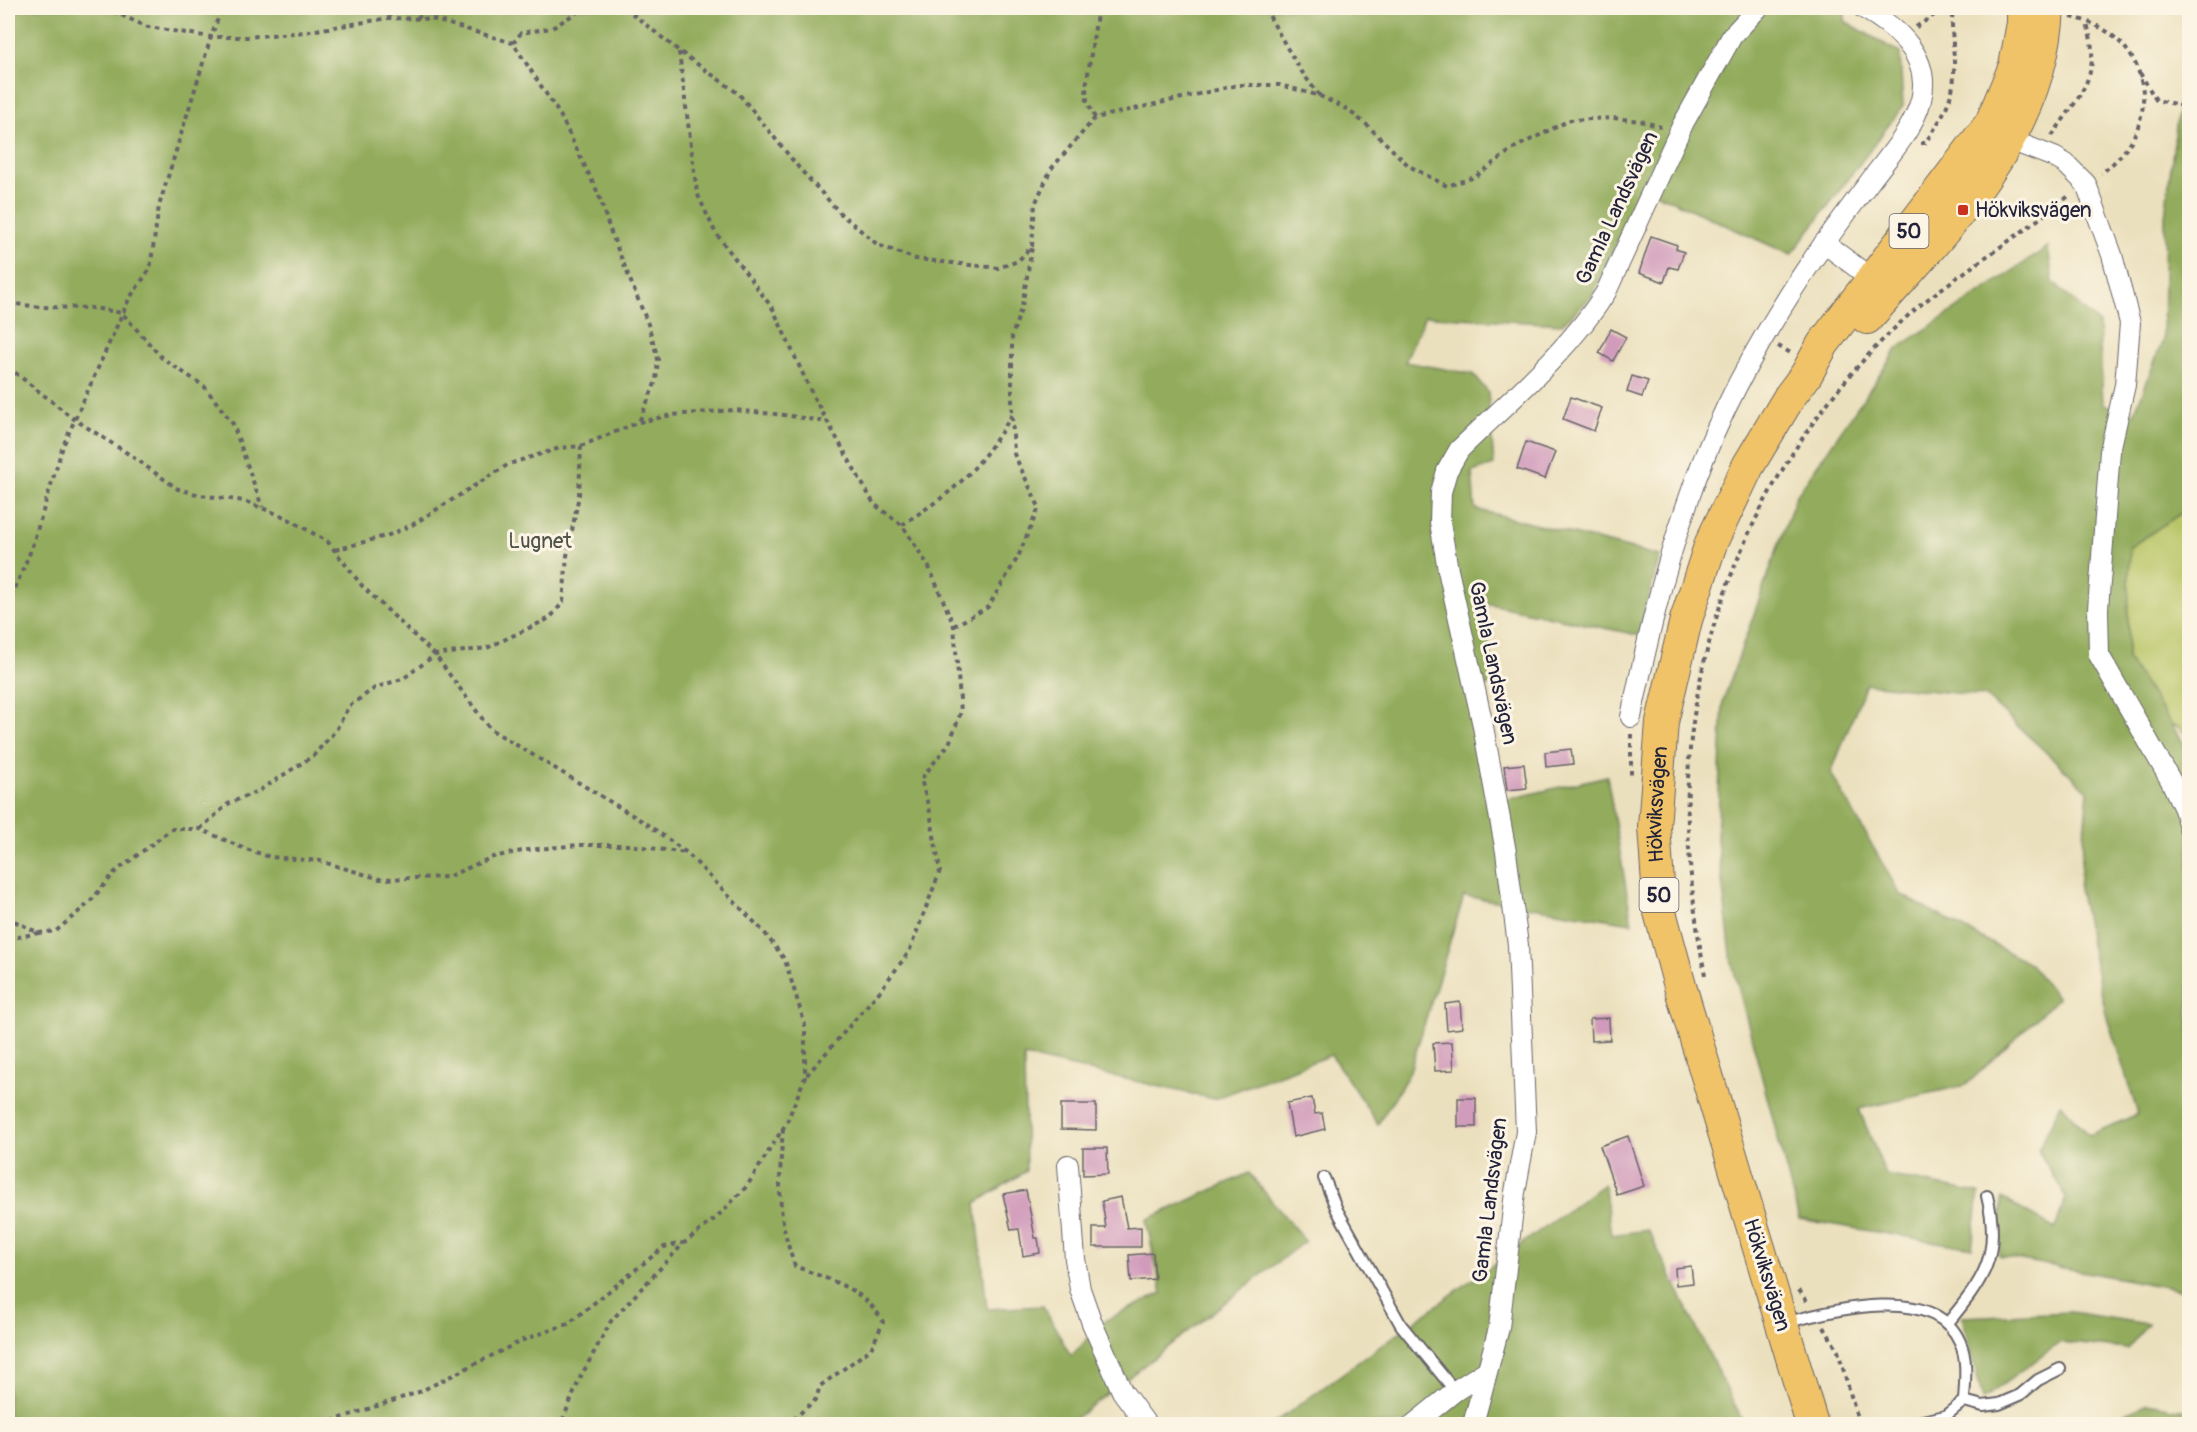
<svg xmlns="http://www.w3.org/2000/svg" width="2197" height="1432" viewBox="0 0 2197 1432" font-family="Pangolin,sans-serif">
<rect width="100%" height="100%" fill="#fcf5e5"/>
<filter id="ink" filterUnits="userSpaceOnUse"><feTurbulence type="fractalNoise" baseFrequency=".0167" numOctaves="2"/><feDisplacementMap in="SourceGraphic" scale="12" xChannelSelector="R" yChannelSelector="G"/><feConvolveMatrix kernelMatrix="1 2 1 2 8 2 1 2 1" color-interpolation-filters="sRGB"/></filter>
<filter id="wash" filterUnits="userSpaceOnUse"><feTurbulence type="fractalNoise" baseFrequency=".008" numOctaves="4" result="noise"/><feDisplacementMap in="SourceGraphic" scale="24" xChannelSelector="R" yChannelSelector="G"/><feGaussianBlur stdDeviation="1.35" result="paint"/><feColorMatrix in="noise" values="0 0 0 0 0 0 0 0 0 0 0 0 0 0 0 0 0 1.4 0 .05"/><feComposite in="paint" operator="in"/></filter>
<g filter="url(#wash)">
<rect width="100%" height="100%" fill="#ebe0bd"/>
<path fill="#b9c668" stroke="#6e7452" stroke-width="1.5" d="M2189 507V736L2178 727 2168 723 2127 672 2120 538Z"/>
<g fill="#92ab5c" stroke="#5a664c" stroke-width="1.5">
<path d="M8 8H1845V21L1900 53 1903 106 1791 255 1642 187 1592 296 1562 324 1425 316 1405 362 1473 374 1488 392 1494 465 1472 472 1475 509 1660 556 1638 635 1480 602 1497 684 1470 688 1492 803 1607 776 1632 923 1464 896 1409 1074 1378 1124 1331 1055 1214 1099 1024 1056 1026 1171 976 1203 987 1309 1043 1306 1071 1356 1106 1320 1162 1293 1146 1220 1249 1173 1305 1241 1068 1424H8Z"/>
<path d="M2189 18V508L2130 547 2127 658 2189 751V1291L1999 1256 2002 1198 2055 1229 2066 1197 2038 1150 2061 1104 2089 1135 2138 1114 2106 1014 2079 889 2088 791 1985 696 1866 684 1831 773 1900 894 2030 964 2058 998 1966 1085 1859 1109 1886 1175 1979 1193 1972 1248 1799 1219 1732 963 1717 839 1723 701 1796 496 1898 348 2048 247 2053 282 2099 324 2103 404 2134 414 2163 340 2165 216Z"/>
<path d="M1604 1184 1611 1235 1648 1230 1744 1424H1273Z"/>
<path d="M2071 1312 2148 1324 2127 1349 2061 1342 1983 1399 1962 1317Z"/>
<path d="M2148 1403 2189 1411V1424H2100Z"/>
</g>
<g id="blocks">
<g fill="#d19bbb">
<path d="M1651 236 1677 245 1676 249 1684 252 1678 269 1669 267 1664 282 1639 273Z"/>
<path d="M1611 329 1626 337 1613 361 1599 353Z"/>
<path d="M1632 376 1648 381 1642 397 1627 392Z"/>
<path d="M1571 397 1602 408 1594 431 1563 419Z"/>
<path d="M1526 442 1555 452 1545 479 1517 469Z"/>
<path d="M1571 749 1573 764 1546 767 1545 752Z"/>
<path d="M1524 764 1527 788 1507 790 1504 766Z"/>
<path d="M1460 1002 1462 1028 1447 1030 1445 1004Z"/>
<path d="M1609 1018 1610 1040 1591 1041 1590 1019Z"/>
<path d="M1452 1042 1454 1070 1435 1071 1433 1043Z"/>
<path d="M1312 1098 1315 1114 1322 1113 1325 1129 1293 1137 1287 1103Z"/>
<rect x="1458" y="1098" width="18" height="29"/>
<path d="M1061 1104H1096V1130L1061 1129Z"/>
<path d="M1628 1136 1644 1186 1617 1195 1600 1146Z"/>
<path d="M1083 1148H1107L1108 1174 1083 1175Z"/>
<path d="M1026 1190 1035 1238H1038L1040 1253 1023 1256 1019 1229 1011 1230 1003 1194Z"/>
<path d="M1121 1197 1127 1228 1141 1227V1247H1093V1228H1106L1102 1201Z"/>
<path d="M1153 1253 1155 1279 1131 1281 1129 1255Z"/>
<path d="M1691 1266 1693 1283 1676 1285 1675 1268Z"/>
</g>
</g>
</g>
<g filter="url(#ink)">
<use href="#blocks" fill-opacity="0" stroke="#686468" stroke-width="1.5"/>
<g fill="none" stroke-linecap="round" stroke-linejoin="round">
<defs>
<g id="service">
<path d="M1324 1178 1337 1210 1401 1325 1455 1391"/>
<path d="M1785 1323C1831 1310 1935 1283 1960 1342 1968 1361 1965 1381 1964 1401"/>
<path d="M1947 1324C1983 1280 2002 1256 1987 1196"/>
<path d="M1918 1422 1945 1416 1964 1401 1983 1406 1999 1404 2020 1395 2038 1380 2060 1369"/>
</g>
<g id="minor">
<path d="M2010 140 2054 157 2066 164 2086 184 2112 255 2130 323 2125 385 2110 451 2098 609 2099 655 2171 781 2184 809 2190 831"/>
<path d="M1824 243 1872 279"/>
<path d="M1631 717C1646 646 1662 576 1686 507 1709 437 1743 369 1782 307 1808 264 1838 224 1868 184 1886 159 1913 131 1921 100 1932 57 1897 27 1863 8"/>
<path d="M1068 1165 1075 1259 1080 1289 1092 1323 1122 1391 1146 1424"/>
<path d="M1414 1424 1455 1391 1486 1371"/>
<path d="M1473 1424 1499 1328 1515 1192 1526 1132 1518 945 1506 852 1482 721 1448 570 1440 522 1441 492 1447 471 1459 450C1509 401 1569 351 1606 292L1683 124 1732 36 1758 8"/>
</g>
<g id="primary">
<path d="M1867 318C1947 227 2042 136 2048 8"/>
<path id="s1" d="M1812 1424 1680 986 1660 912 1654 827 1662 722 1686 620 1711 543 1748 466 1790 396 1806 375 1823 344 1991 123 2015 66 2023 23V8"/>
</g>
</defs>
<use href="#service" stroke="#686468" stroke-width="14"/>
<use href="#minor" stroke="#686468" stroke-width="22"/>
<use href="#primary" stroke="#686468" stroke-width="34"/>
<g stroke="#686468" stroke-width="4" stroke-dasharray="4.5 4.5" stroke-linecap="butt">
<path d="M105 8 148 27 211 37H247L304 32 389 18 432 19 513 43"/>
<path d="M615 8 579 11 552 28 521 33 513 43 560 115 598 193 610 230 648 324 658 359 656 381 639 422"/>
<path d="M625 8 679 51 739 94 799 168 841 214 878 245 916 259 998 268 1018 261 1032 246 1035 204 1051 169 1095 118 1238 85H1280L1320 96 1348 110 1367 125 1409 166 1447 186 1475 177 1514 148 1570 120 1613 118 1641 121 1661 127"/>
<path d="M1265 8C1282 39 1297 68 1320 96"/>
<path d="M2071 17C2153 34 2168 126 2101 173"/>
<path d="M417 18 431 8"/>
<path d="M1916 27 1945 8"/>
<path d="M679 52 697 193 715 232 773 309 814 398 874 504 902 525 929 567 954 626 961 712 949 744 921 779 930 812 940 871 909 952 879 992 806 1076"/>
<path d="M2140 73 2156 100 2190 107"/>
<path d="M1095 118 1087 102 1086 87 1098 8"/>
<path d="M2052 136C2079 95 2103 76 2087 24"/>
<path d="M1921 143H1925C1939 123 1954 99 1954 74 1955 51 1950 30 1953 8"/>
<path d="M8 303 40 307 94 308 122 313 162 358 204 386 233 424 262 507"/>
<path d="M1778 346 1791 353"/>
<path d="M8 367 74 419 127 453 178 489 200 495 244 501 285 517 328 542 363 587 435 655 490 729 647 824 687 853 764 932 785 960 805 1025V1077L787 1122 747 1186 716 1218 684 1243 611 1321 580 1378 561 1424"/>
<path d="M902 525C918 514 934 504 949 492 974 472 995 443 1012 415"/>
<path d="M335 550 389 535 412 525 509 464 560 448 581 446 639 422 672 415 734 410 784 415 827 422"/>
<path d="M8 605 31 550 63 446 129 299 150 269 159 206 211 37 222 8"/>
<path d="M954 626 988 607 1018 557 1039 507 1014 454 1012 415V336L1022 306 1032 247"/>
<path d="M1631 734V775"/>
<path d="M200 829 228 804 260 790 313 756 336 730 349 706 375 688 404 678 435 655 487 648 550 618 563 602 567 556 579 495 581 446"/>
<path d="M8 915 12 920 39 933 56 931 89 903 115 872 172 829H200L243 848 270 857 320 861 380 879 447 877 493 857 527 850 579 845H629L686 853"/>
<path d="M8 939 39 933"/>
<path d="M1705 975C1693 911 1686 846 1688 781 1694 607 1780 430 1910 314 1931 295 1957 278 1980 261 2011 240 2041 218 2070 195"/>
<path d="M783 1129C779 1183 776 1215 795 1266 828 1280 865 1288 883 1322L871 1349 820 1386 816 1399 788 1424"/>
<path d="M1799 1290 1808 1303"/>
<path d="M1824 1327 1838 1351 1859 1424"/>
<path d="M323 1424 419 1392 523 1340 568 1324 664 1247 683 1243"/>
</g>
<use href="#service" stroke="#fff" stroke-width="10"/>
<use href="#minor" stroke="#fff" stroke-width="20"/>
<use href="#primary" stroke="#f1c369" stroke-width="32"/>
</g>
</g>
<rect fill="#c8321e" stroke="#fcf5e5" stroke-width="2" x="1957" y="204" width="12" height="12" rx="3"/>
<g text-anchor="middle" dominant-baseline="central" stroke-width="6" stroke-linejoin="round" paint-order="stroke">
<g fill="#fcf5e5" stroke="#63616e" stroke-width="1.5">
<rect x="1889.5" y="214" width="39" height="34" rx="4.5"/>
<rect x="1639.5" y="878" width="39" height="34" rx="4.5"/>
</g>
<g font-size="20" font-weight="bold" fill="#22223b">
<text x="1909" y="231">50</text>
<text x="1659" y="895">50</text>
</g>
<g font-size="21" fill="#22223b" stroke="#fcf5e5">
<text transform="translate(1617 208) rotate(-65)">Gamla Landsvägen</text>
<text transform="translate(1493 663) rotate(78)">Gamla Landsvägen</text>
<text stroke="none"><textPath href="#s1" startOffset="642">Hökviksvägen</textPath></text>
<text transform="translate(1490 1200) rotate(-83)">Gamla Landsvägen</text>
<text transform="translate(1767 1275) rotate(73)">Hökviksvägen</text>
</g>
<g font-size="21" fill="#22223b" stroke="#fcf5e5" text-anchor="start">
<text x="1975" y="210">Hökviksvägen</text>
</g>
<g font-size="21" fill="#4f5348" stroke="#fcf5e5">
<text x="540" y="541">Lugnet</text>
</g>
</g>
<rect width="2197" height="1432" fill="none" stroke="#fcf5e5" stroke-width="30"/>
</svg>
